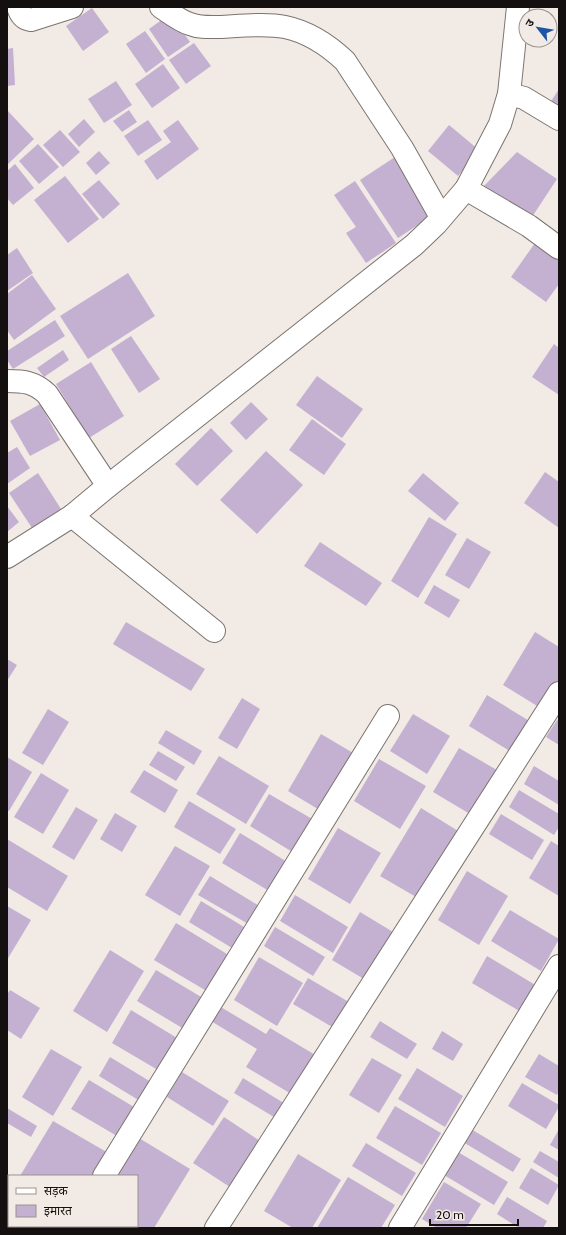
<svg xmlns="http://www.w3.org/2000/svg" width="566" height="1235" viewBox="0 0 566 1235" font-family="Cabin,'Noto Sans Devanagari',sans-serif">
<rect width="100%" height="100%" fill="#f2eae5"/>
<g fill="#c4b1d1">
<path d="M92 8 109 32 83 51 66 26Z"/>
<path d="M170 14 190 42 168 57 149 29Z"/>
<path d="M145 31 165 59 146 73 126 44Z"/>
<path d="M194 43 211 66 186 84 169 60Z"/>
<path d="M13 48 15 85 7 86V49Z"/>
<path d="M163 64 180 88 152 108 135 84Z"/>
<path d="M116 81 132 105 104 123 88 99Z"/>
<path d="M559 89V113L548 106Z"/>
<path d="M7 110 34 139 7 165Z"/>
<path d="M129 110 137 122 122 132 113 121Z"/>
<path d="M84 119 95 132 79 147 68 134Z"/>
<path d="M148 120 162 140 138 156 124 136Z"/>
<path d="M178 120 199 149 157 180 144 161 171 142 163 131Z"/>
<path d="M449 125 479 150 458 176 428 151Z"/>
<path d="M60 130 80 152 63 167 43 145Z"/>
<path d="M38 144 59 167 39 184 19 161Z"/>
<path d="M99 151 110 163 96 175 86 163Z"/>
<path d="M517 152 557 179 530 220 482 188Z"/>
<path d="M395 157 433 215 398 238 360 180Z"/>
<path d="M15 164 34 188 13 205 7 198V171Z"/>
<path d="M65 176 99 219 68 243 34 200Z"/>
<path d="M99 180 120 204 103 219 82 194Z"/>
<path d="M355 181 396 243 366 263 346 233 356 227 334 195Z"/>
<path d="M535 243 559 260V284L546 302 511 277Z"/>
<path d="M17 248 33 273 7 291V255Z"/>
<path d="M128 273 155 316 88 359 60 316Z"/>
<path d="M32 275 56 309 14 340 7 330V294Z"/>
<path d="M55 320 65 336 13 369 7 360V351Z"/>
<path d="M131 336 160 379 139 393 111 349Z"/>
<path d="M554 344 559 348V395L532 377Z"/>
<path d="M63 350 69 360 44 377 37 368Z"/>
<path d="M91 362 124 416 89 438 56 384Z"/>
<path d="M317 376 363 409 342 438 296 405Z"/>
<path d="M251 402 268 419 246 440 230 423Z"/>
<path d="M40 404 60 440 30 456 10 421Z"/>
<path d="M312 419 346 444 324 475 289 450Z"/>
<path d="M211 428 233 451 197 486 175 464Z"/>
<path d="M17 447 30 468 7 484V453Z"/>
<path d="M266 451 303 485 257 534 220 500Z"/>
<path d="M545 472 559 482V528L524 503Z"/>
<path d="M38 473 61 509 32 528 9 493Z"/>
<path d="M423 473 459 503 445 521 408 491Z"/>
<path d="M7 506 19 522 7 532Z"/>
<path d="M429 517 457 534 418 598 391 581Z"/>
<path d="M467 538 491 552 469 589 445 575Z"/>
<path d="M320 542 382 583 366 606 304 566Z"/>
<path d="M434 585 460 600 449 618 424 603Z"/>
<path d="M126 622 205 669 191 691 113 644Z"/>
<path d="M535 632 559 647V681L542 709 503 685Z"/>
<path d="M7 659 17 665 7 681Z"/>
<path d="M487 695 531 722 513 753 469 726Z"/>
<path d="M242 698 260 709 237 749 218 738Z"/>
<path d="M48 709 69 722 43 765 22 753Z"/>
<path d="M413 714 450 736 427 774 390 751Z"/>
<path d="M557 720 559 721V745L546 737Z"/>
<path d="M166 730 202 751 194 765 158 743Z"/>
<path d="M321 734 360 757 326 814 288 791Z"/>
<path d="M459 748 502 773 475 817 433 792Z"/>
<path d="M158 751 185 767 176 781 149 765Z"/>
<path d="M219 756 269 786 246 824 196 794Z"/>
<path d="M7 757 32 772 9 811 7 810Z"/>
<path d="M379 759 426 786 400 829 354 801Z"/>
<path d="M534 766 559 781V805L524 784Z"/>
<path d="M144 770 178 790 165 813 130 792Z"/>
<path d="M41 773 69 790 43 834 14 817Z"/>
<path d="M519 790 559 814V827L554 835 509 807Z"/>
<path d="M269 794 314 820 294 853 250 826Z"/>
<path d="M189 801 236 829 220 854 174 827Z"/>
<path d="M76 807 98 820 74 860 52 847Z"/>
<path d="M421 808 463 834 423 901 380 876Z"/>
<path d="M115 813 137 826 122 852 100 839Z"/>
<path d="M501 814 544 840 532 860 489 834Z"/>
<path d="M338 828 381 853 350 904 308 879Z"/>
<path d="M240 833 292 865 274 894 222 863Z"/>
<path d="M7 839 68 876 47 911 7 887Z"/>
<path d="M551 841 559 846V896L529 878Z"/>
<path d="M175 846 210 866 180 916 145 895Z"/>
<path d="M467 871 508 896 479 945 438 920Z"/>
<path d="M210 876 261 907 250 925 198 895Z"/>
<path d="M295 895 348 927 333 953 280 921Z"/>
<path d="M201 901 249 930 237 951 189 922Z"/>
<path d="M7 906 31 920 7 960Z"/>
<path d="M510 910 559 939 541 971 491 941Z"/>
<path d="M360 912 398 935 369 982 332 960Z"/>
<path d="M176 923 232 957 210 993 154 960Z"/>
<path d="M275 927 325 957 313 976 264 946Z"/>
<path d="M110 950 144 971 107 1032 73 1011Z"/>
<path d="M487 956 537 986 521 1012 472 983Z"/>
<path d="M259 957 303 983 277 1026 234 1000Z"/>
<path d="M156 970 208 1001 189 1032 137 1001Z"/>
<path d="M308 978 354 1005 339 1031 293 1004Z"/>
<path d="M10 990 40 1008 21 1039 7 1030V994Z"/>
<path d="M219 1006 266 1034 270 1028 322 1059 298 1098 246 1067 257 1049 211 1021Z"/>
<path d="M131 1010 182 1041 163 1073 112 1043Z"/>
<path d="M380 1021 417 1044 407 1059 370 1037Z"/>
<path d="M442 1031 463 1044 453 1061 432 1049Z"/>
<path d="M51 1049 82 1067 53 1116 22 1097Z"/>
<path d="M539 1054 559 1066V1091L557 1095 525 1077Z"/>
<path d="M110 1057 151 1082 140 1101 99 1076Z"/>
<path d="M372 1058 402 1075 379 1113 349 1095Z"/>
<path d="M417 1068 463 1096 445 1127 398 1099Z"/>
<path d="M182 1072 229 1101 213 1126 167 1097Z"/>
<path d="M243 1078 287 1105 279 1120 234 1093Z"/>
<path d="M89 1080 139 1110 122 1139 71 1109Z"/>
<path d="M522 1083 559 1105V1107L546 1129 508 1106Z"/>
<path d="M395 1106 441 1133 422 1165 376 1138Z"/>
<path d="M7 1108 37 1126 31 1137 7 1123Z"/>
<path d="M224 1117 266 1145 236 1191 193 1163Z"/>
<path d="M53 1121 110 1154 97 1176H20Z"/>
<path d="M471 1129 521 1159 513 1172 463 1142Z"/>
<path d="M559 1129V1150L550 1145Z"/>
<path d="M134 1135 190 1169 154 1228H104L101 1226H137V1176H110Z"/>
<path d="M366 1143 416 1173 402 1196 352 1166Z"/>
<path d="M540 1151 559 1162V1178L533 1162Z"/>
<path d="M458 1152 508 1182 494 1205 444 1175Z"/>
<path d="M298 1154 341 1180 312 1228H293L264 1211Z"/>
<path d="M531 1168 559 1185 548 1205 519 1188Z"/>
<path d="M348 1177 395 1205 381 1228H317Z"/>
<path d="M444 1182 481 1204 466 1228H437L422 1219Z"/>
<path d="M507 1197 547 1221 543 1228H519L497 1214Z"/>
</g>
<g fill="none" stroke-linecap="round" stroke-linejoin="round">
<defs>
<g id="street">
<path d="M18 7C20 14 23 19 31 20L72 7"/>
<path d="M161 7C170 13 180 21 190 24 200 28 210 27 221 27 240 26 266 23 285 27 309 32 328 45 345 61L402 148 441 217"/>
<path d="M509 94 524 98 559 119"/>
<path d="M466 189 529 226 559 248"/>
<path d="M7 381C24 381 34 382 47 394L108 486"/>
<path d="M72 516 214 631"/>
<path d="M7 557 72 516 108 486 414 245 436 224 466 189 500 124 509 94 518 7"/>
<path d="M104 1176 388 716"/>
<path d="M7 1200 9 1201"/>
<path d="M55 1226 59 1228"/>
<path d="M216 1228 559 693"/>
<path d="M400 1228 559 966"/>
</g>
</defs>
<use href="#street" stroke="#7b7470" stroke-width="24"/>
<use href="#street" stroke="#fff" stroke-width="22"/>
</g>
<rect width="566" height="1235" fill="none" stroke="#13100f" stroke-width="16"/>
<rect x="8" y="1175" width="130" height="52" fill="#f2eae5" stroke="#99938f"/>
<rect x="16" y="1188" width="20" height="6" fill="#ffffff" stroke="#99938f"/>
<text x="44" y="1195" font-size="12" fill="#13100f">सड़क</text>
<rect x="16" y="1205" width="20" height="12" fill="#c4b1d1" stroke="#99938f"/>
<text x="44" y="1215" font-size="12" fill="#13100f">इमारत</text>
<g transform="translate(538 28) rotate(301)"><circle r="19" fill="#f2eae5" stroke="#99938f"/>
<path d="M0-3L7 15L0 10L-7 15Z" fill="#1d54a6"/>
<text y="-6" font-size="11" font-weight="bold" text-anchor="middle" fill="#13100f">उ</text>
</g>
<path d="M430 1219v6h88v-6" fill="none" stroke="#13100f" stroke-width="2"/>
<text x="436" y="1219" font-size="12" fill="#13100f" stroke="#f2eae5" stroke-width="3" paint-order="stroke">20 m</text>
</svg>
